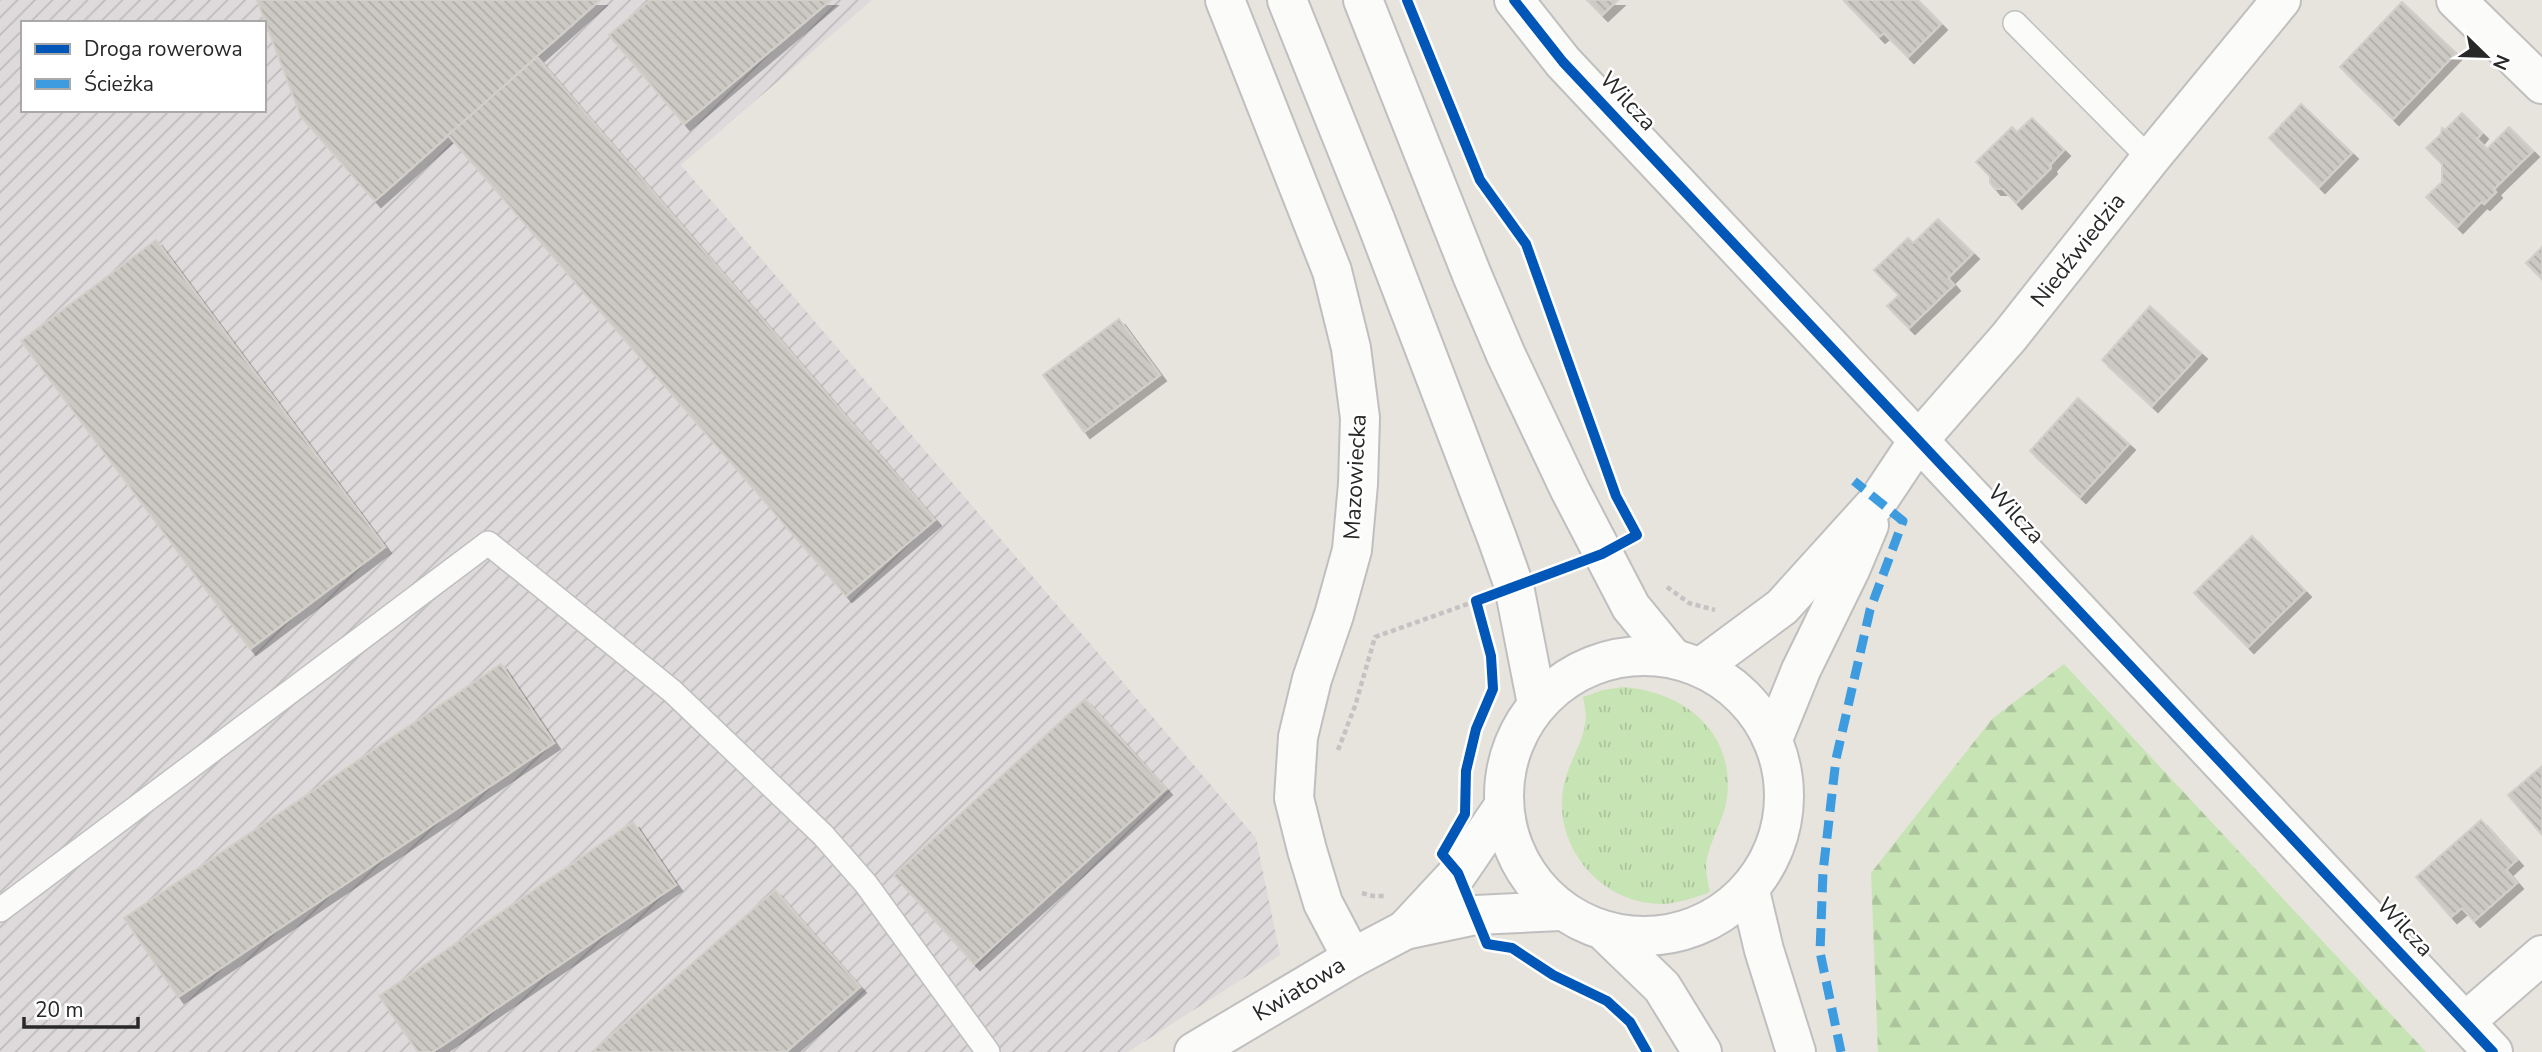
<svg xmlns="http://www.w3.org/2000/svg" width="2542" height="1052" viewBox="0 0 2542 1052" font-family="'Nunito Sans',sans-serif">
<defs>
<pattern id="industrial-furrows" width="10" height="10" patternUnits="userSpaceOnUse" patternTransform="scale(1.75)"><rect width="10" height="10" fill="#dedadc"/><path d="M-1 1l2-2M0 10L10 0M9 11l2-2" fill="none" stroke="#bebbbd"/></pattern>
<pattern id="grass-tufts" width="24" height="20" patternUnits="userSpaceOnUse" patternTransform="scale(1.75)"><rect width="24" height="20" fill="#c7e4b4"/><path d="M3 7l-1-3M5 7V3M7 7l1-3M15 17l-1-3M17 17v-4M19 17l1-3" fill="none" stroke="#abc49b"/></pattern>
<pattern id="forest-firs" width="22" height="20" patternUnits="userSpaceOnUse" patternTransform="scale(1.75)"><rect width="22" height="20" fill="#c7e4b4"/><path d="M5 1l3.5 6h-7zM16 11l3.5 6h-7z" fill="#abc49b"/></pattern>
<pattern id="building-back-hatch" width="6" height="6" patternUnits="userSpaceOnUse" patternTransform="scale(1.75)"><rect width="6" height="6" fill="#ccc9c4"/><path d="M-1 5l2 2M0 0l6 6M5-1l2 2" fill="none" stroke="#afada8"/></pattern>
<filter id="shadow"><feDropShadow dx="6" dy="6" stdDeviation="0" flood-color="#0004"/></filter>
</defs>
<rect width="100%" height="100%" fill="#e7e3dd"/>
<path fill="url(#industrial-furrows)" fill-rule="evenodd" d="M0 0H872L681 165 1256 838 1280 955 1128 1052H0ZM23 23H264V110H23Z"/>
<path fill="url(#grass-tufts)" d="M1623 687C1685 692 1735 732 1727 798 1724 821 1708 843 1706 865 1706 874 1708 884 1710 892 1694 898 1679 903 1663 904 1603 905 1554 849 1563 790 1566 765 1584 744 1586 718 1586 711 1584 704 1583 697L1603 690Z"/>
<path fill="url(#forest-firs)" d="M2064 664 2426 1052H1878L1871 873 1992 719Z"/>
<g fill="url(#building-back-hatch)" stroke="#d2cfc9" stroke-width="2" filter="url(#shadow)">
<path d="M257 0H600L375 201 301 117Z"/>
<path d="M650 0H831L684 124 609 35Z"/>
<path d="M1587 0H1618L1602 15Z"/>
<path d="M1845 0H1918L1941 24 1908 57 1884 33 1879 37 1844 1Z"/>
<path d="M2402 2 2456 53 2393 119 2340 67Z"/>
<path d="M537 57 935 520 846 596 448 135Z"/>
<path d="M2301 104 2352 153 2319 187 2269 138Z"/>
<path d="M2462 113 2482 133 2477 139 2487 149 2509 127 2533 151 2494 189 2496 192 2484 204 2481 202 2457 227 2426 197 2442 182V164L2426 148 2441 134 2442 128 2445 130Z"/>
<path d="M2032 118 2064 150 2050 165 2051 168 2016 203 2003 189H1995L1990 183V176L1976 162 2012 127 2017 132Z"/>
<path d="M1938 219 1973 253 1948 278 1954 285 1909 328 1887 306 1899 295 1874 270 1908 238 1913 243Z"/>
<path d="M156 240 385 547 250 649 21 341Z"/>
<path d="M2542 247V279L2526 263Z"/>
<path d="M2150 306 2201 353 2152 406 2102 360Z"/>
<path d="M1119 319 1160 375 1084 432 1043 375Z"/>
<path d="M2078 398 2129 444 2080 497 2030 451Z"/>
<path d="M2252 536 2305 591 2248 647 2194 593Z"/>
<path d="M501 664 554 743 178 997 124 918Z"/>
<path d="M1085 699 1166 789 974 964 894 875Z"/>
<path d="M2542 766V835L2508 795Z"/>
<path d="M2481 820 2517 860 2506 870 2517 883 2474 921 2462 908 2451 917 2416 877Z"/>
<path d="M633 822 676 885 433 1052H418L379 996Z"/>
<path d="M775 890 860 987 786 1052H592Z"/>
</g>
<g fill="none" stroke-linecap="round" stroke-linejoin="round">
<defs>
<g id="lane">
<path d="M2015 23 2150 159"/>
<path d="M0 910 488 543 672 691 823 835 866 884 988 1052"/>
</g>
<g id="street">
<path d="M1225 0 1332 271 1351 348 1360 418 1358 484 1352 550 1334 615 1312 679 1298 737 1294 798 1307 850 1323 903 1352 958"/>
<path d="M1514 0 1563 62 2493 1052"/>
<path d="M2456 0 2542 84"/>
<path d="M1701 667 1782 607 1878 501 1918 441 2009 337 2150 159 2281 0"/>
<path d="M1773 739 1801 670 1850 570 1869 525"/>
<path d="M1405 930 1458 873 1503 807"/>
<path d="M2465 1022 2542 955"/>
<path d="M1194 1052 1352 958 1405 930 1476 915 1560 911"/>
</g>
<g id="secondary">
<path d="M1287 0 1375 219 1497 538 1514 586 1537 704"/>
<path d="M1363 0 1472 275 1506 355 1570 490 1631 607 1673 658"/>
<circle cx="1644" cy="796" r="140"/>
<path d="M1750 891 1764 950 1796 1052"/>
<path d="M1607 934 1662 987 1702 1052"/>
</g>
</defs>
<use href="#lane" stroke="#c0bfbf" stroke-width="26"/>
<use href="#street" stroke="#c0bfbf" stroke-width="42"/>
<use href="#secondary" stroke="#c0bfbf" stroke-width="42"/>
<g stroke="#c4c3c3" stroke-width="4.5" stroke-dasharray="5 3.5" stroke-linecap="butt">
<path d="M1667 587 1689 603 1715 610"/>
<path d="M1338 750 1355 706 1375 637 1476 601"/>
<path d="M1362 893 1373 896H1384"/>
</g>
<use href="#lane" stroke="#fbfbfa" stroke-width="23"/>
<use href="#street" stroke="#fbfbfa" stroke-width="38"/>
<use href="#secondary" stroke="#fbfbfa" stroke-width="38"/>
<path stroke="#3d9ce0" stroke-width="9" stroke-dasharray="18 9" stroke-linecap="butt" d="M1841 1052 1820 952 1823 872 1836 759 1870 610 1903 521 1854 481"/>
<defs>
<g id="cycleway">
<path d="M1407 0 1480 180 1526 244 1616 496 1637 535 1602 554 1476 601 1491 656 1493 689 1476 729 1466 771 1465 814 1442 854 1458 873 1487 944 1512 948 1553 975 1607 1001 1630 1022 1647 1052"/>
<path d="M1514 0 1563 62 2493 1052"/>
</g>
</defs>
<use href="#cycleway" stroke="#fff" stroke-width="15"/>
<use href="#cycleway" stroke="#0057b8" stroke-width="10"/>
</g>
<g text-anchor="middle" dominant-baseline="central" stroke-width="5" stroke-linejoin="round" paint-order="stroke">
<g font-size="23" fill="#282828" stroke="#fff">
<text transform="translate(1628 101) rotate(47)">Wilcza</text>
<text transform="translate(2078 250) rotate(-52)">Niedźwiedzia</text>
<text transform="translate(1355 477) rotate(-87)">Mazowiecka</text>
<text transform="translate(2016 514) rotate(47)">Wilcza</text>
<text transform="translate(2405 927) rotate(47)">Wilcza</text>
<text transform="translate(1299 989) rotate(-31)">Kwiatowa</text>
</g>
</g>
<rect x="21" y="21" width="245" height="91" fill="#ffffff" stroke="#a9a9a9" stroke-width="2"/>
<rect x="35" y="44" width="35" height="10" fill="#0057b8" stroke="#a9a9a9" stroke-width="2"/>
<text x="84" y="56" font-size="21" fill="#282828">Droga rowerowa</text>
<rect x="35" y="79" width="35" height="10" fill="#3d9ce0" stroke="#a9a9a9" stroke-width="2"/>
<text x="84" y="91" font-size="21" fill="#282828">Ścieżka</text>
<g transform="translate(2486 56) rotate(113)" stroke="#ffffff" stroke-width="5" paint-order="stroke">
<path d="M0-5L12 26L0 18L-12 26Z" fill="#282828"/>
<text y="-10" font-size="19" font-weight="bold" text-anchor="middle" fill="#282828">N</text>
</g>
<path d="M24 1017v10h114v-10" fill="none" stroke="#282828" stroke-width="3.5"/>
<text x="35" y="1017" font-size="21" fill="#282828" stroke="#ffffff" stroke-width="5" paint-order="stroke">20 m</text>
</svg>
